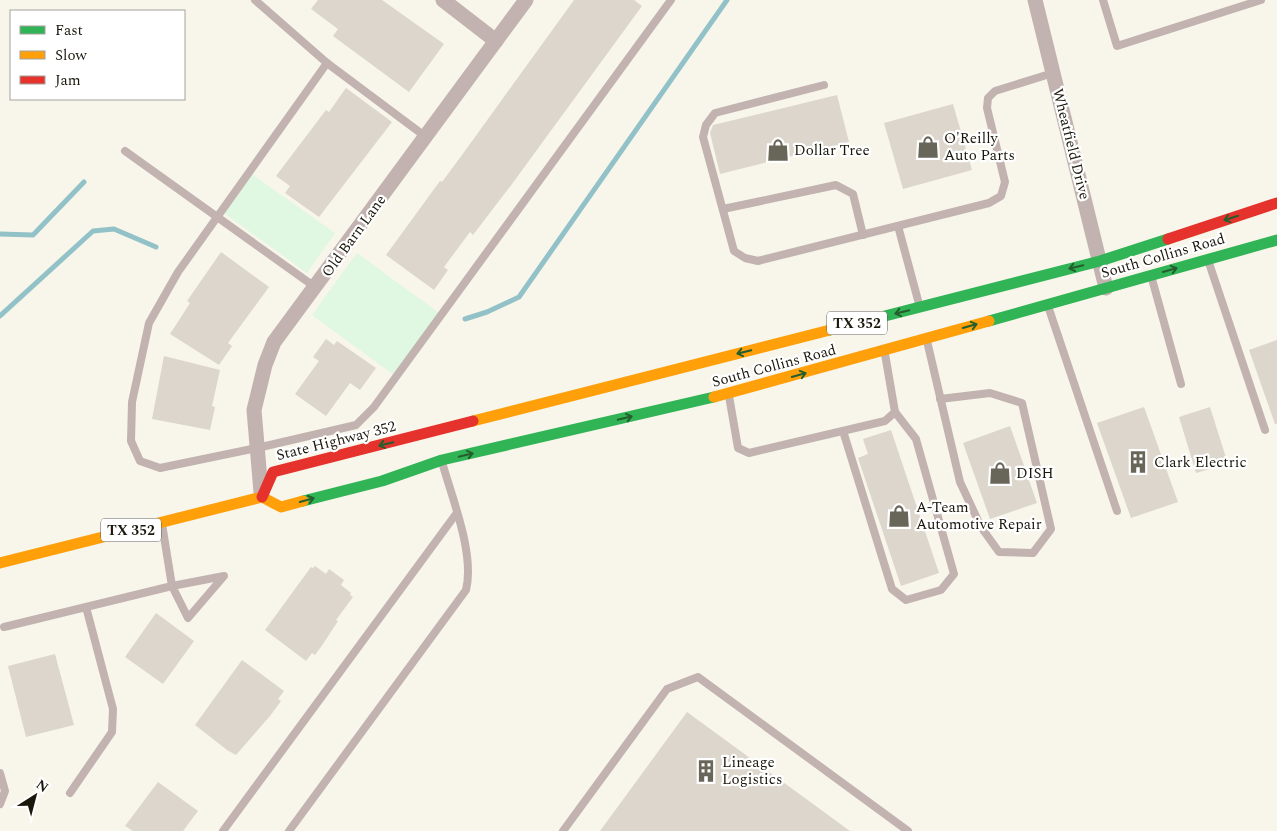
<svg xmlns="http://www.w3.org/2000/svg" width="1277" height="831" viewBox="0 0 1277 831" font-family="Spectral,serif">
<rect width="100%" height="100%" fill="#f8f6eb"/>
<g fill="#e0f7e2">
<path d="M252 174 335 233 307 273 224 213Z"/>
<path d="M357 253 439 313 394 375 312 315Z"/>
</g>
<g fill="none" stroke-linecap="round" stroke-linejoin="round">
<g stroke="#92c2c8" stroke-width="5">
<path d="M0 234 33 235 84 182"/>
<path d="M0 316 93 231 114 229 156 247"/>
<path d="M465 319 487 312 519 297 727 0"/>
</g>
</g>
<g fill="#dcd6cd">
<path d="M318 0H382L444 44 409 92 333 36 338 29 311 9Z"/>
<path d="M574 0H634L642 6 512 184 473 235 470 232 444 267 448 270 434 290 386 255 440 181 442 182 462 155Z"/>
<path d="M346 88 392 122 319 217 285 193 290 186 276 176 326 110 329 112Z"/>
<path d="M837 95 849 142 720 174 710 133 713 125Z"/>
<path d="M953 104 972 170 903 189 884 123Z"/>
<path d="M221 252 269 287 228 343 232 346 219 365 170 334 190 303 187 301Z"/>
<path d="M326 339 334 345 337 341 376 368 360 390 350 383 326 416 295 394 319 361 313 357Z"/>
<path d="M1277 340V424H1275L1249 350Z"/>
<path d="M164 356 220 370 212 406 215 407 210 430 152 419Z"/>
<path d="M1144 407 1178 502 1131 518 1097 423Z"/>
<path d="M1210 407 1228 464 1196 473 1179 417Z"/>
<path d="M1010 426 1037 503 990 519 963 443Z"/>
<path d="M891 430 939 573 901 586 858 458 868 454 863 439Z"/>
<path d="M315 566 326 574 329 569 344 580 341 585 351 593 350 595 353 597 336 620 338 621 323 644 315 655 312 653 306 661 265 630 311 567 313 568Z"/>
<path d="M156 613 194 641 163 684 125 657Z"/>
<path d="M55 654 74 725 26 737 8 666Z"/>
<path d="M242 660 284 691 278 699 281 701 270 716 236 755 227 750 195 725Z"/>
<path d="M687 712 850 831H600Z"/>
<path d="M158 782 198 811 183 831H133L125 826Z"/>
</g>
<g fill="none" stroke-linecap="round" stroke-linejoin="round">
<g stroke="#c2b3b1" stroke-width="8">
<path d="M255 0 327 63 426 137"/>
<path d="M1103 0 1117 46 1261 0"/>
<path d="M327 63 178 272 149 323 132 402 131 441 140 461 160 468 257 448 356 425 374 407 671 0"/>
<path d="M824 85 715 113 706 125 703 137 734 251 745 258 758 261 989 203 1001 196 1005 182 987 108 988 98 995 91 1053 73"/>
<path d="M125 151 315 287"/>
<path d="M723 209 836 185 853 194 863 235"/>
<path d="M898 226 919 304"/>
<path d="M1209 263 1265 430"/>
<path d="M1152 279 1181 384"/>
<path d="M1049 309 1117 511"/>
<path d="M927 341 960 482 981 527 999 552 1033 553 1051 529 1022 403 990 393 940 399"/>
<path d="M729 396 738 448 749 453 885 421 895 412 885 354"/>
<path d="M843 431 892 589 906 600 941 590 954 574 916 439 895 412"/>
<path d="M224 576 188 618 172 586Z"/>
<path d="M4 627 172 586 162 524"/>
<path d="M0 773 5 791 0 804"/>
<path d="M70 793 112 732 113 709 86 607"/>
<path d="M223 831 456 514"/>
<path d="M289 831 466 590C475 554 452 498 442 462"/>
<path d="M563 831 667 689 698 677 908 831"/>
</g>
<g stroke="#c2b3b1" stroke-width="15">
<path d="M443 0 496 41"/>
<path d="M1035 0 1106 288"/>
<path d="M261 492 254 410 265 365 274 342 526 0"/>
</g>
<g stroke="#30b455" stroke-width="11">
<path d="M989 321 1277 240"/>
<path d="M830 330 1100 261 1168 239"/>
<path d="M303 501 382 481 442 460 714 397"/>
</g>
<g stroke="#ff9f0a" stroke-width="11">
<path d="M714 397 989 321"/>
<path d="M473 421 830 330"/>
<path d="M0 563 262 497 281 507 303 501"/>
</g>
<g stroke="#e5322d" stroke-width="11">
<path d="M1168 239 1277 203"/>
<path d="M262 497 273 472 473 421"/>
</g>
</g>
<defs><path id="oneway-shaft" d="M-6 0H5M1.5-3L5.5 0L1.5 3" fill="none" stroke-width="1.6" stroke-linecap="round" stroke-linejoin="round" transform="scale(1.25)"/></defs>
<g stroke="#245e2c">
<use href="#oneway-shaft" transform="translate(1231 218) rotate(162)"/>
<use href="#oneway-shaft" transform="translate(1076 267) rotate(166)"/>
<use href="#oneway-shaft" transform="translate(1170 270) rotate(-16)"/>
<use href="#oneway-shaft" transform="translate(902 312) rotate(166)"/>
<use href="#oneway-shaft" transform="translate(970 326) rotate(-16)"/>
<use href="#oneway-shaft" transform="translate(744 352) rotate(166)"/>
<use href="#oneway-shaft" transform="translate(799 375) rotate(-16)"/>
<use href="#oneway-shaft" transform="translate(625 418) rotate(-13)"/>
<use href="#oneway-shaft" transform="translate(386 444) rotate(167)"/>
<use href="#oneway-shaft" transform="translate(466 455) rotate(-13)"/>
<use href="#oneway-shaft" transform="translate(307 500) rotate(-15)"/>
</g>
<defs>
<symbol id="shop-bare" viewBox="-9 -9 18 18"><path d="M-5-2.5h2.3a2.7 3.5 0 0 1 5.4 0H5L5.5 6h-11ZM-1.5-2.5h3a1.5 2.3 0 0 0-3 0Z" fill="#686559" stroke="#fff" stroke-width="2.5" paint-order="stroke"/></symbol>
<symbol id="building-bare" viewBox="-9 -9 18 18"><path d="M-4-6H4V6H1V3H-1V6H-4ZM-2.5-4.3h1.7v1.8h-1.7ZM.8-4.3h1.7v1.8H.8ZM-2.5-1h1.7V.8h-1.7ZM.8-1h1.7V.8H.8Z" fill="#686559" stroke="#fff" stroke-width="2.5" paint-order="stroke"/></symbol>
</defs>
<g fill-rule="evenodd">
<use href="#shop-bare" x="912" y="131" width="32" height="32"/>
<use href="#shop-bare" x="762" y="134" width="32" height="32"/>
<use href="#building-bare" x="1122" y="446" width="32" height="32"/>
<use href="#shop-bare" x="984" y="457" width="32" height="32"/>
<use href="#shop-bare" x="883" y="500" width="32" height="32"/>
<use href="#building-bare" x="690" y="755" width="32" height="32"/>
</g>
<g text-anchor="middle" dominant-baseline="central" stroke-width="4.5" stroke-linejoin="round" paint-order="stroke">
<g fill="#fff" stroke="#5f5d54" stroke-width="1">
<rect x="827" y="311.5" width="60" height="23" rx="4"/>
<rect x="101" y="518.5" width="60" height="23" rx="4"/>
</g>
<g font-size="14" font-weight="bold" fill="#1a170b">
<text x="857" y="323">TX 352</text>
<text x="131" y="530">TX 352</text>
</g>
<g font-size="15" fill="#1a170b" stroke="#fff" text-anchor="start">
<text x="944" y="138">O'Reilly<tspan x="944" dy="17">Auto Parts</tspan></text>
<text x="794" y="150">Dollar Tree</text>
<text x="1154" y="462">Clark Electric</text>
<text x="1016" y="473">DISH</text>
<text x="916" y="507">A-Team<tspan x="916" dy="17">Automotive Repair</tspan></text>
<text x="722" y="762">Lineage<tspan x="722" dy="17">Logistics</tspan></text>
</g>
<g font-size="15" fill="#1a170b" stroke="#fff">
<text transform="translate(1071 144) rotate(76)">Wheatfield Drive</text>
<text transform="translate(354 236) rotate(-54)">Old Barn Lane</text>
<text transform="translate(1163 256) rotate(-16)">South Collins Road</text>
<text transform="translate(774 366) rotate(-15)">South Collins Road</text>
<text transform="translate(336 441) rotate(-14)">State Highway 352</text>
</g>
</g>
<rect x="10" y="10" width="175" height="90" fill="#ffffff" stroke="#a3a29d"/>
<rect x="20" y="26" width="25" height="8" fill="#30b455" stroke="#a3a29d"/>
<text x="55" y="35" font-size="15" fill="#1a170b">Fast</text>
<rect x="20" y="51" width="25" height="8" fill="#ff9f0a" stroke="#a3a29d"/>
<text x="55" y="60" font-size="15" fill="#1a170b">Slow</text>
<rect x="20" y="76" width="25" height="8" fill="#e5322d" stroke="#a3a29d"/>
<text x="55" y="85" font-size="15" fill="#1a170b">Jam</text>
<g transform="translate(35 796) rotate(36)" stroke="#ffffff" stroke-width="4" paint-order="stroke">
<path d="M0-4L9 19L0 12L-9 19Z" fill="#1a170b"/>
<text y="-8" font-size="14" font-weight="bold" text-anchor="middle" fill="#1a170b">N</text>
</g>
</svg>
